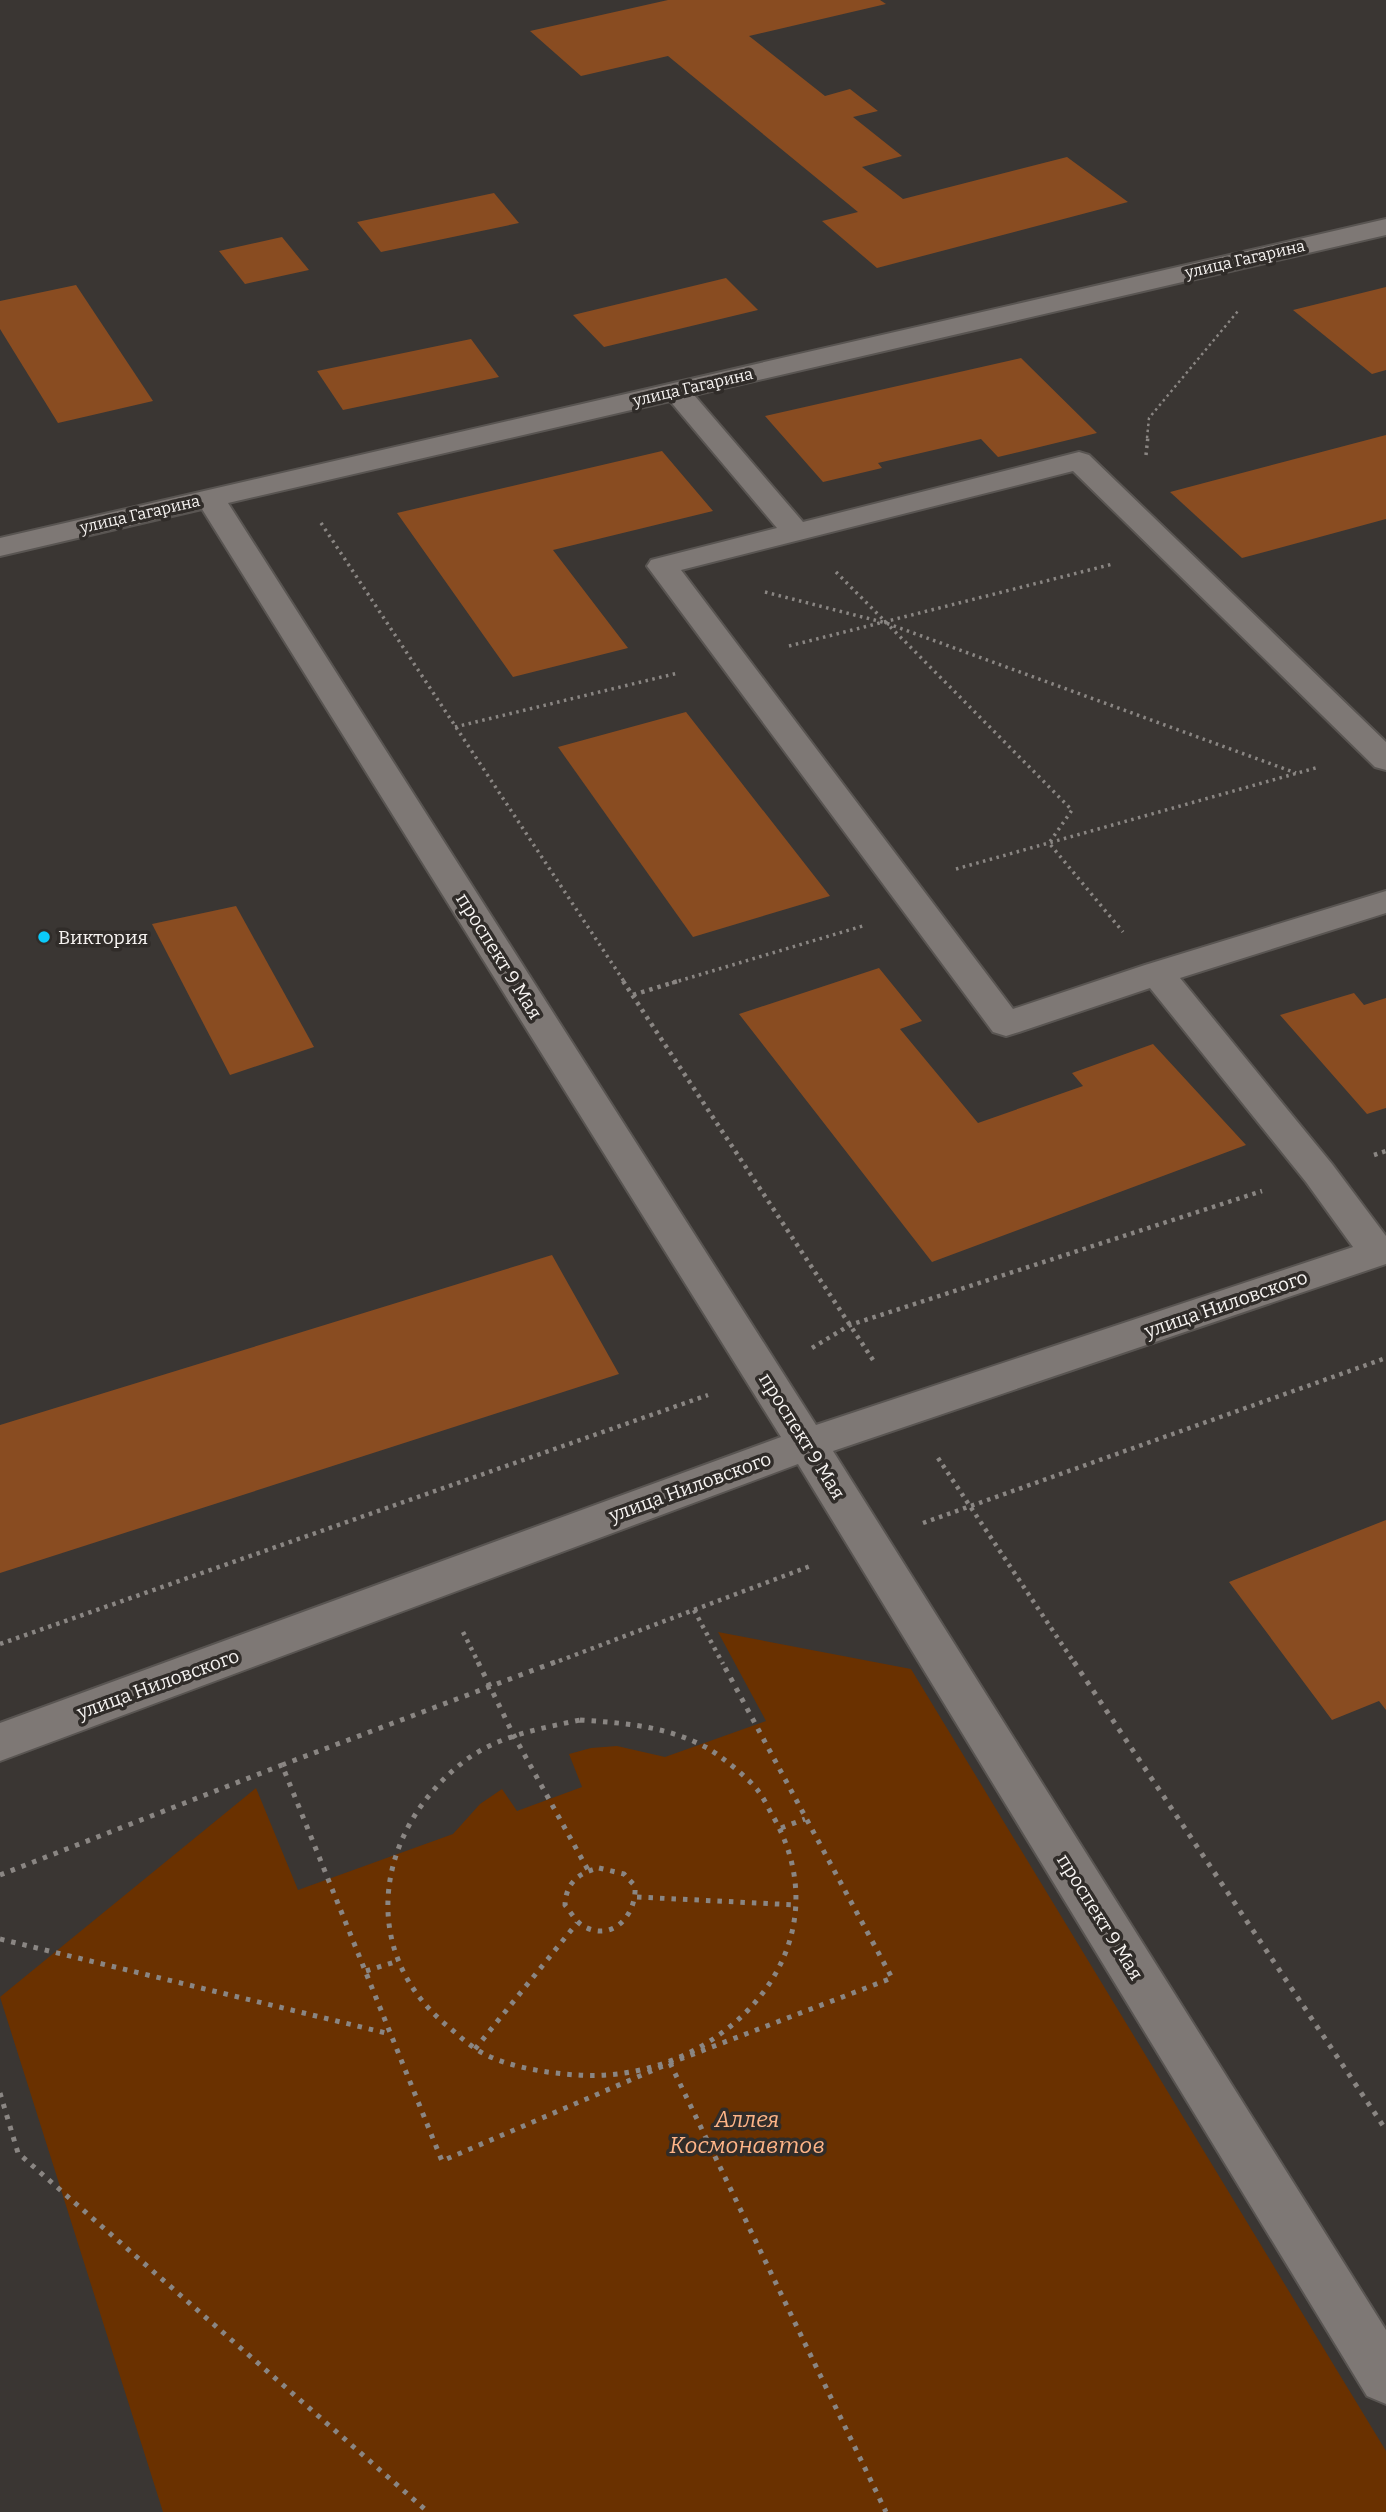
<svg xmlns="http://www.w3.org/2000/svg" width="1386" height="2512" viewBox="0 0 1386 2512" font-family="Bitter,serif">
<rect width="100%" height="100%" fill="#3a3633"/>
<path fill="#6a3100" d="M718 1632 911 1669 1386 2451V2512H163L0 1997 256 1788 298 1890 453 1834 480 1804 502 1789 517 1811 582 1787 569 1754 591 1748 617 1746 665 1757 766 1721Z"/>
<g fill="#894c21">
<path d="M668 0H880L886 4 749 36 825 96 850 89 878 111 853 117 902 156 862 167 903 199 1067 157 1128 202 877 268 822 221 858 212 668 56 581 76 530 31Z"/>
<path d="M494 193 519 223 381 252 357 222Z"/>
<path d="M282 237 309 270 245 284 219 251Z"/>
<path d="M726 278 758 310 604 347 573 315Z"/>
<path d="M76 285 153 401 58 423 0 329V301Z"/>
<path d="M1386 287V370L1372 374 1293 310Z"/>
<path d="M471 339 499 377 343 410 317 371Z"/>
<path d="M1021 358 1097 433 998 457 981 439 878 463 882 468 823 482 765 416Z"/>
<path d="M1386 435V519L1242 558 1170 492Z"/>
<path d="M662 451 713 511 553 550 628 648 513 677 397 513Z"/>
<path d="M686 712 830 896 693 937 558 747Z"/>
<path d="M236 906 314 1047 230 1075 152 924Z"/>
<path d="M879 968 922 1021 900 1029 978 1123 1083 1086 1072 1073 1153 1044 1246 1145 932 1262 739 1014Z"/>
<path d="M1354 993 1364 1005 1386 998V1108L1367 1114 1280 1015Z"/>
<path d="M552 1255 619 1374 0 1573V1425Z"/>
<path d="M1386 1520V1710L1379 1701 1332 1720 1229 1582Z"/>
</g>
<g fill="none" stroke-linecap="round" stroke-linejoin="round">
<defs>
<path id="minor" d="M1386 219V235L694 395 803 522 1079 452 1089 455 1386 742V770L1375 767 1073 471 681 570 1013 1009 1145 965 1386 891V913L1180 978 1332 1164 1386 1236V1264L833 1451 1386 2330V2404L1367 2396 798 1464 0 1761V1723L781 1437 202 509 0 556V538ZM670 401 777 528 651 560 647 566 993 1032 1006 1036 1019 1032 1150 988 1306 1182 1353 1247 816 1425 228 503Z"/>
</defs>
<use href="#minor" stroke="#595552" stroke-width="4"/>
<path stroke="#8a8683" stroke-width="2.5" stroke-dasharray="2.5 3.5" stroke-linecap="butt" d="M1147 438 1149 418 1238 311"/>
<g stroke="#8a8683" stroke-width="3.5" stroke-dasharray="2.5 4.5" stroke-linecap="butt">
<path d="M1146 455 1148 436"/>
<path d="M321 523 625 983"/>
<path d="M836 572 1072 810 1049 843 1123 932"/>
<path d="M765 592 886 623 1296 773"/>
<path d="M789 646 1113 564"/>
<path d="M455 727 678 673"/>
<path d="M956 869 1319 767"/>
<path d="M672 983 866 925"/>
</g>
<g stroke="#8a8683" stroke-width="4.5" stroke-dasharray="3.5 5" stroke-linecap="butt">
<path d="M623 981 875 1363"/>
<path d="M633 995 678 981"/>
<path d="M1374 1155 1386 1151"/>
<path d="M812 1348 850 1325 1262 1191"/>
<path d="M938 1458 1075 1664"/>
<path d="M923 1523 1386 1358"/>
<path d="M694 1610 723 1664"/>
<path d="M463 1632 479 1664"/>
<path d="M0 1644 708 1395"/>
<path d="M551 1664 813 1565"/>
</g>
<g stroke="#8a8683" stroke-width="5" stroke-dasharray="4.5 7" stroke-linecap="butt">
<path d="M478 1662 513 1734 588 1870"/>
<path d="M555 1662 282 1765 442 2161 670 2063 892 1978 722 1662"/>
<path d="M1074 1662 1386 2130"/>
<path d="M580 1720C625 1723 668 1726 709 1749 721 1756 751 1780 759 1792 765 1800 769 1810 774 1818 850 1955 715 2085 577 2075 545 2073 499 2066 473 2047 463 2040 454 2031 445 2024 357 1949 377 1830 462 1763 496 1736 538 1729 580 1720Z"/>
<path d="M781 1828 805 1819"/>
<path d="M599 1868 624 1874 635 1886C637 1914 613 1943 583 1926 576 1922 570 1911 565 1905 566 1883 578 1873 599 1868Z"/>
<path d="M0 1875 282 1765"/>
<path d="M637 1897 797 1905"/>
<path d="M0 1939 390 2034"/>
<path d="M366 1971 398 1961"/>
<path d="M475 2049 577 1923"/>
<path d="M670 2063 886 2512"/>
<path d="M0 2093 18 2153 428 2512"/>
</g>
<use href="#minor" fill="#7e7875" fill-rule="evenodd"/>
</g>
<circle fill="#0bcafa" stroke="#302c29" stroke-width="2.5" cx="44" cy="937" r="7"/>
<g text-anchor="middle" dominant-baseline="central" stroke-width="7" stroke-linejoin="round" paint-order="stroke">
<g font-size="16" fill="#f6f3f1" stroke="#302c29">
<text transform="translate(1245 259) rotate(-13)">улица Гагарина</text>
<text transform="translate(693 387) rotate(-13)">улица Гагарина</text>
<text transform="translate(140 514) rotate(-13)">улица Гагарина</text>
</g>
<g font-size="19" fill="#f6f3f1" stroke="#302c29" text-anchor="start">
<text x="58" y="937">Виктория</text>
</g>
<g font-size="19" fill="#f6f3f1" stroke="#302c29">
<text transform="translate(499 956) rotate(58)">проспект 9 Мая</text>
<text transform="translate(1226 1304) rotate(-19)">улица Ниловского</text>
<text transform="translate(802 1436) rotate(58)">проспект 9 Мая</text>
<text transform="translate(690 1487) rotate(-20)">улица Ниловского</text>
<text transform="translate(158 1684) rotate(-20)">улица Ниловского</text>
<text transform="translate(1100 1917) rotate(58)">проспект 9 Мая</text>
</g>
<g font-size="23" font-style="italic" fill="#fdb487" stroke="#302c29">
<text x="747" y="2119">Аллея<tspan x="747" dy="26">Космонавтов</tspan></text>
</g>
</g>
</svg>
